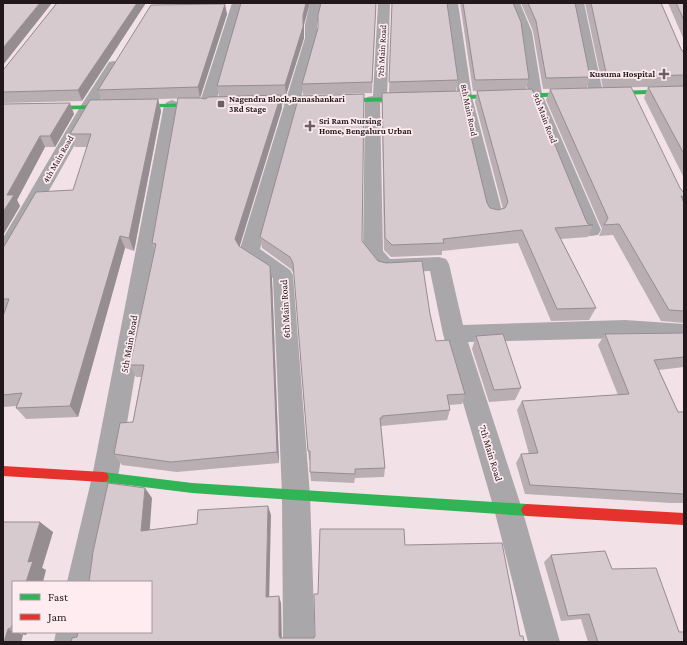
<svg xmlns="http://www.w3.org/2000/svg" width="687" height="645" viewBox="0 0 687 645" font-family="'Crimson Pro',serif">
<rect width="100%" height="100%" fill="#f2e2e7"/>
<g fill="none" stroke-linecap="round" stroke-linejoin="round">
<g fill="#a9a7a9" fill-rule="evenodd">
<path d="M232 3H244L215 105 212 108 207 110 202 108 199 105Z"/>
<path d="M310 3H322L317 25V38L260 249 290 270 293 275 310 495 315 642H283L282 495 273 278 242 257 239 252 305 38V25Z"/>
<path d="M378 3H390L387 99 385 102 380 103 383 251 390 259 439 257 446 259 449 264 463 325 625 320 684 324V342L625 338 468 342 522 509 560 642H528L494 509 443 334 430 271 385 273 378 271 363 253 365 100 367 97 373 96Z"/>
<path d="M446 3H458L472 97 503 215 501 219 494 221 487 219 485 215 458 97Z"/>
<path d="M508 3H520L532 32 542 94 601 230 598 235 591 236 584 235 581 230 528 94 520 32Z"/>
<path d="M572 3H584L603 93 601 96 596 97 591 96 589 93Z"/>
<path d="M114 61 119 62 121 65 96 107 10 260 3 262V238L80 107 109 62Z"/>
<path d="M172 100 177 102 180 105 118 477 97 582H67L92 477 164 105 167 102Z"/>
<path d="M56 632H88L86 642H54Z"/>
</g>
<g fill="#30b455" fill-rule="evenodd">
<path d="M684 89V93L252 105 249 103 252 101Z"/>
<path d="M206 103 209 105 208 106 3 111V107Z"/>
<path d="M103 472 192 483 527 504 531 506 533 510 531 514 527 516 192 493 103 482 99 481 97 477 99 473Z"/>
</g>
<g fill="#e5322d" fill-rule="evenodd">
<path d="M3 466 103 472 107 473 109 477 107 481 103 482 3 476Z"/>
<path d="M527 504 684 513V525L527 516 523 514 521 510 523 506Z"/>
</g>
</g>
<g fill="#b9aeb2">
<path d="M57 3 82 101 3 103V69H4Z"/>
<path d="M376 3 372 93 303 95 302 84 318 28Z"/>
<path d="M392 3H447L458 80 456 91 487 203 490 208 498 210 503 209 475 102 477 91H473L460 3H513L529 79 526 89 585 218 588 224 593 225 588 237 561 239 596 308 589 320 551 321 518 243 442 251V255L391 257 384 250 382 105V93H389Z"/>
<path d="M521 3H575L590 77 587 88 543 89 533 31Z"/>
<path d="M585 3H661L681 49 684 53V86L603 88Z"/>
<path d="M668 3H684V40Z"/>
<path d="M227 14 200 98 158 99 161 111 134 251 125 248 78 417 26 419 16 408 17 406 3 407V316L5 312H3V248L73 190 87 147H75L70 134 102 100 98 90Z"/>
<path d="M304 25V38L286 95 281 96 282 108 239 246 270 266 272 279 279 463 177 472 122 465 114 454 133 422 141 377H136L130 365 154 251 152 243 205 99 219 97 217 86Z"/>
<path d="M684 86V178L644 98 648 87Z"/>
<path d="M550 89 680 188 684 193V323L661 321 613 235 599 236 602 229 546 100Z"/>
<path d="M3 104 74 114 55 147H45L17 200 20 206 3 235Z"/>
<path d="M260 237 362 241 378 261 430 314 436 341 465 394 462 404 449 405 450 410 447 420 381 426 385 468 384 477 355 478 354 483 311 481 310 472V460H309L308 451 294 274 291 269 262 248Z"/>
<path d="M684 333V367L659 370 678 412H684V503H671L525 494 516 463 521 454H529L517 410 522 401 618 395 598 345 605 334Z"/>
<path d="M476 336 521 388 515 400 489 402 472 349Z"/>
<path d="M3 522 53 532 42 568 46 570 13 582V632H27L26 635H23L21 642H3Z"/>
<path d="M551 555 612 569 679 632 684 642H588L581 619 561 621 544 562Z"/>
</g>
<g fill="#968d91">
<path d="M40 3H52L3 65V48Z"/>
<path d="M137 3H146L82 101 78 90Z"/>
<path d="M306 3H310L304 25V38L286 95 285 85Z"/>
<path d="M225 4 227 14 200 98 198 87Z"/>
<path d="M281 95 282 108 238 252 235 239Z"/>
<path d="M158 99 161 111 134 251 129 238Z"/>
<path d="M70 103 74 114 55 147 50 136Z"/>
<path d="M40 136 45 147 17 200 20 206 3 235V212L7 195Z"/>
<path d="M120 236 125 248 78 417 70 406Z"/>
<path d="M270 266 272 279 279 463 277 452Z"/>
<path d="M145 488 152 498 149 540 141 531Z"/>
<path d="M268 506 271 515 269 604 266 597Z"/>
<path d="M40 522 53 532 42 568 46 570 43 582H26L28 562Z"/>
<path d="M279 596 281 603 282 642 279 636Z"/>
<path d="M8 629 13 631V632H16L23 635 21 642H4Z"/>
<path d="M19 632H27L26 635Z"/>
</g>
<g fill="#d7cacf" stroke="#968d91">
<path d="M3 3H40L3 48Z"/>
<path d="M57 3H137L78 90 3 92V69H4Z"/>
<path d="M241 3H306L303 15V27L285 85 217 86Z"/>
<path d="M321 3H376L372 82 302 84 318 28V15Z"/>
<path d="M392 3H447L458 80 389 82Z"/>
<path d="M463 3H513L521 22 529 79 475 80Z"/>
<path d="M528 3H575L590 77 546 78 536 21Z"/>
<path d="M591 3H661L681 49 684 53V75L607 77Z"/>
<path d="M676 3H684V20Z"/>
<path d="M225 4 198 87 98 90 151 5Z"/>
<path d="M684 86V154L648 87Z"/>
<path d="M631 87 680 188 684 193V197L681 196 684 203V311L669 310 619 224 604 225 608 218 550 89Z"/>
<path d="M532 89 585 218 588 224 593 225 555 228 596 308 557 309 522 230 443 239 444 243 392 245 385 238 382 93 460 91 487 203 490 208 498 210 505 208 508 202 477 91Z"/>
<path d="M364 94 362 241 378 261 386 263 422 261 430 314 436 341 449 340 465 394 447 395 450 410 382 416V418H380L385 468 355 469V474L310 472V451H308L293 263 290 257 260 237 299 96Z"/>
<path d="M281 95 235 239 239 246 270 266 277 452 171 462 114 454 120 423 133 422 144 365H130L156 244 152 243 178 98H200L205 99 209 97Z"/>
<path d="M158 99 129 238 120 236 70 406 16 408 22 393 3 395V316L9 299H3V248L36 192 73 190 91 134H70L90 100Z"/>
<path d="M70 103 50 136H40L7 195H14L3 212V104Z"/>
<path d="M684 333V357L654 360 678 412H684V494L530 485 521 454 538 453 522 401 629 394 605 334Z"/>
<path d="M503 334 521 388 494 390 476 336Z"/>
<path d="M108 483 145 488 141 531 197 524 198 510 268 506 266 597 279 596V636L280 638H314L315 636 314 594H318L320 529H404L405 545 502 543 520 636H523L524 642H71L72 638 77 637 78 632H151V582H89L93 552Z"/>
<path d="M3 522H40L28 562 33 561 26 582H13V623L11 628 8 629 4 642H3Z"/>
<path d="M605 551 612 569 656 568 679 632H684V642H598L589 614 568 616 551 555Z"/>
</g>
<g fill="#6b5f62" stroke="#feecf1" stroke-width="1.5">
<path d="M662 68h4v4h4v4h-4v4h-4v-4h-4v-4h4z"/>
<rect x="217" y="100" width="8" height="8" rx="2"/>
<path d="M308 120h4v4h4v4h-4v4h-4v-4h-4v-4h4z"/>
</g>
<g text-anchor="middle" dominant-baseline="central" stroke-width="3.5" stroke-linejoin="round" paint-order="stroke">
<g font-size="9" fill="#22181b" stroke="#feecf1">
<text transform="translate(382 51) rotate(-87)">7th Main Road</text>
<text transform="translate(469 110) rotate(78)">8th Main Road</text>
<text transform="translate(545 118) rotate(69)">9th Main Road</text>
<text transform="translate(58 159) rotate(-60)">4th Main Road</text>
</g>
<g font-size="9" font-weight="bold" fill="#22181b" stroke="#feecf1" text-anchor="start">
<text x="655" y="74" text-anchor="end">Kusuma Hospital</text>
<text x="229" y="99">Nagendra Block,Banashankari<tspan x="229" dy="10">3Rd Stage</tspan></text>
<text x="319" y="121">Sri Ram Nursing<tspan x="319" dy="10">Home, Bengaluru Urban</tspan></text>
</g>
<g font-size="10" fill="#22181b" stroke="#feecf1">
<text transform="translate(285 309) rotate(-93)">6th Main Road</text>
<text transform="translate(129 344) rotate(-80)">5th Main Road</text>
<text transform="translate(491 453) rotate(73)">7th Main Road</text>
</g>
</g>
<rect width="687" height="645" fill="none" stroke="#22181b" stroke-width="8"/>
<rect x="12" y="581" width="140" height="52" fill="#feecf1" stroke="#a6979b"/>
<rect x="20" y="594" width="20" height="6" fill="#30b455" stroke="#a6979b"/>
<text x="48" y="601" font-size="12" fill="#22181b">Fast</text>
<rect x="20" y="614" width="20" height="6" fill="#e5322d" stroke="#a6979b"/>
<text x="48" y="621" font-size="12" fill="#22181b">Jam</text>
</svg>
